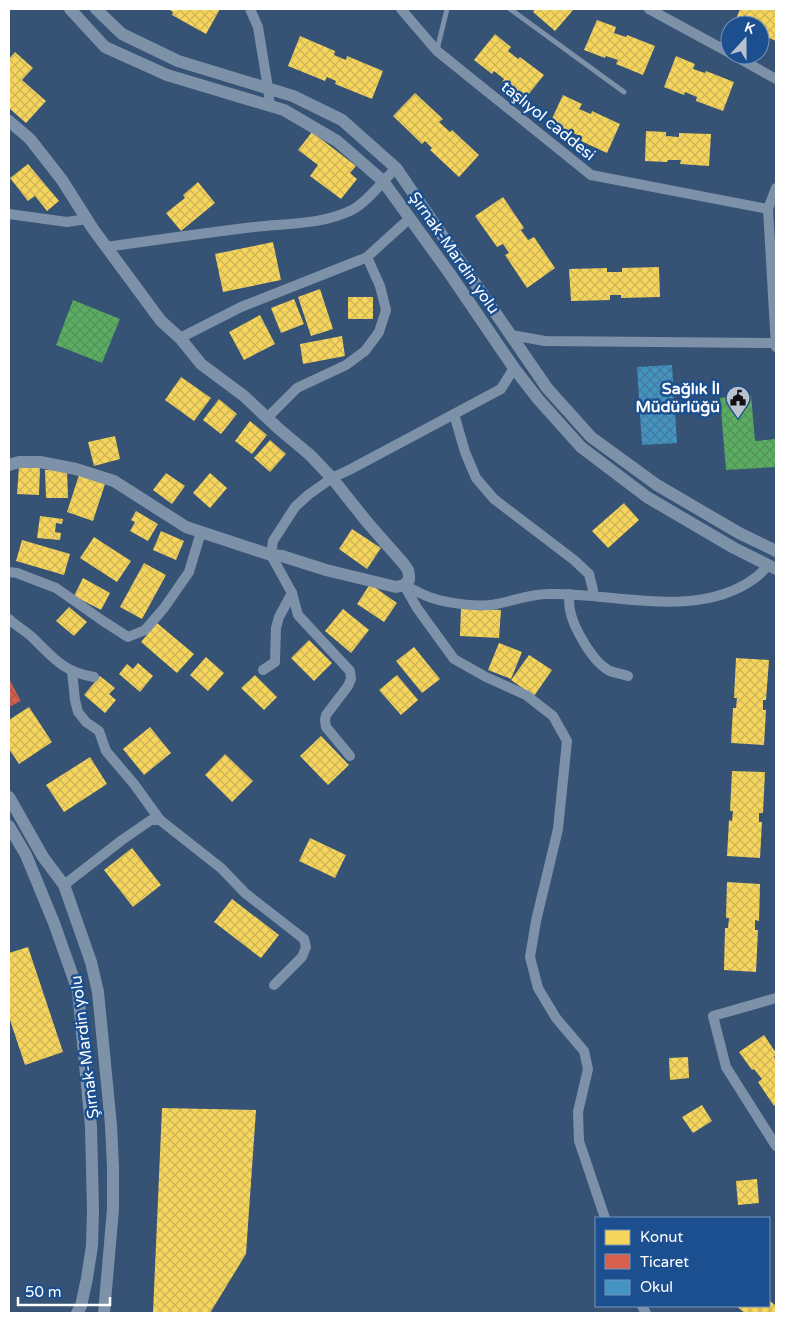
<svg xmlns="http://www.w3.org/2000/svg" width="785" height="1322" viewBox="0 0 785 1322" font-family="'Varela Round',sans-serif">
<defs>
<pattern id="homes-cross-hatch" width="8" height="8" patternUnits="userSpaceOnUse" patternTransform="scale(1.25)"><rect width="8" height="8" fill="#f6d55c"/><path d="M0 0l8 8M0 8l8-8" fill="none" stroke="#ccb358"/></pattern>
<pattern id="shops-cross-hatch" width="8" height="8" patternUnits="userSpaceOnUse" patternTransform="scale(1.25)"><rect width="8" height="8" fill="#d6604d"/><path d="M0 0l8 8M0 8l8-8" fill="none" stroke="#a6594d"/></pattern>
<pattern id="schools-cross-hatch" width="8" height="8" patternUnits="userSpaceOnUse" patternTransform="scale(1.25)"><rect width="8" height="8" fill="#4393c3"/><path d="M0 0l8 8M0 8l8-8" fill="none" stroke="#467a99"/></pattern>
<pattern id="public-cross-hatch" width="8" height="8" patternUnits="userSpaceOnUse" patternTransform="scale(1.25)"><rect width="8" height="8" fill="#5aae61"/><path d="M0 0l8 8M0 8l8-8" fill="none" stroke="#56915b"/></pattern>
</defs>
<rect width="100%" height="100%" fill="#365274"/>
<g fill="url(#homes-cross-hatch)">
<path d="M168 9H220L206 34 172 15 173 12Z"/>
<path d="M535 9H574L555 31 533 12Z"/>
<path d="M740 9H771L776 11V41L767 37 768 33 760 30V25H741L735 22Z"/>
<path d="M597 20 616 27 614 33 626 37 627 35 655 46 643 75 616 64 618 60 606 56 605 58 584 50Z"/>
<path d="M495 34 511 47 508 51 518 59 520 57 544 75 524 100 502 82 504 79 494 71 492 74 474 60Z"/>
<path d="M300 36 335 51 334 55 346 60 347 56 383 71 372 99 335 84 336 81 327 77 325 81 288 66Z"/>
<path d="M15 52 33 68 22 80 46 101 26 123 9 108V59Z"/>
<path d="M676 56 695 64 693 69 705 73 706 71 734 82 723 111 696 101 697 97 685 92 684 95 664 87Z"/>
<path d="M415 93 443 119 439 122 450 132 452 130 479 155 459 177 430 150 432 148 425 141 422 144 393 116Z"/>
<path d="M563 95 582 104 579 109 591 114 592 111 620 124 607 153 581 141 582 137 571 132 569 134 549 125Z"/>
<path d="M646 131 666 132V136L679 137V133L711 134 709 166 680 164 681 160H668L667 162 645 161Z"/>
<path d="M312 132 356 166 350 173 357 179 341 199 310 176 318 165 298 150Z"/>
<path d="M28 164 59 201 47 211 35 196 28 201 10 178Z"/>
<path d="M198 182 215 203 181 231 166 213 185 198 183 195Z"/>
<path d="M503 197 524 228 521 230 528 240 534 237 555 268 527 288 505 255 509 253 503 244 497 247 475 216Z"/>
<path d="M273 242 281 280 223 292 215 254Z"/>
<path d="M659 267 660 297 621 298V295H610V300L571 301 569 269 607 268V272H622V268Z"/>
<path d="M320 289 333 329 311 336 298 297Z"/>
<rect x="348" y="297" width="25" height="22"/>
<path d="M294 299 304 324 281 333 271 308Z"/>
<path d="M260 315 275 344 244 360 229 332Z"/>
<path d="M342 336 345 356 303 364 300 344Z"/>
<path d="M181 377 211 398 194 421 165 400Z"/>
<path d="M219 399 237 414 221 434 203 420Z"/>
<path d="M250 421 267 435 252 454 235 441Z"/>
<path d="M115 436 120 459 94 466 88 442Z"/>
<path d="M270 440 286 454 270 472 254 458Z"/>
<path d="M19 467 40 468 39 495 17 494Z"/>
<path d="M45 470H67L68 498H46Z"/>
<path d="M166 473 185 486 172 504 153 490Z"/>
<path d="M210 473 227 488 210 508 193 493Z"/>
<path d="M79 475 105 484 93 521 67 512Z"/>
<path d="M624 503 639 520 608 548 592 531Z"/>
<path d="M136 511 158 524 148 541 130 531 135 522 131 520Z"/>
<path d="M40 516 63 519 62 524 56 523 55 532 61 533 60 540 37 538Z"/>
<path d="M352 529 381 548 367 569 339 549Z"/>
<path d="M161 531 184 541 176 560 153 550Z"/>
<path d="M94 537 131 561 117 582 80 558Z"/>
<path d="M22 540 70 554 64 575 16 561Z"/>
<path d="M144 563 166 575 142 619 120 607Z"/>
<path d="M83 578 110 593 101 610 74 596Z"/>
<path d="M370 584 397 603 384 622 357 604Z"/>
<path d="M69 607 87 622 74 636 56 621Z"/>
<path d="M461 608 501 610 499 638 460 636Z"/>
<path d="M343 609 369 630 351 653 325 631Z"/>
<path d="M157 623 194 654 177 673 141 642Z"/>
<path d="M309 640 332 663 314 681 291 658Z"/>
<path d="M499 643 522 652 511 679 488 670Z"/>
<path d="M414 647 440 679 422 693 396 661Z"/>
<path d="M529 655 552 670 534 696 511 680Z"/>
<path d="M206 657 224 673 208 691 190 675Z"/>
<path d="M736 658 769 660 766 700H763V710H766L764 745 731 743 733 708H736L737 698H734Z"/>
<path d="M138 663 153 676 140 692 119 674 127 664 133 669Z"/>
<path d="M255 675 277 697 264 710 241 688Z"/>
<path d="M397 675 418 700 401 715 379 690Z"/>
<path d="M100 676 115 688 109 694 116 700 105 713 84 695Z"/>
<path d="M29 707 52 742 19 764 9 749V720Z"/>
<path d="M150 727 171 753 144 775 123 749Z"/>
<path d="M321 736 349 765 328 785 300 756Z"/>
<path d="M225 754 253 781 232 802 205 775Z"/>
<path d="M90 757 107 784 64 812 46 785Z"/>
<path d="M732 771 765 772 763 813H759V822H762L760 858 727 856 729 820 732 821 733 811H730Z"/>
<path d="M310 838 346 855 335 878 299 861Z"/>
<path d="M132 848 161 885 133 907 104 870Z"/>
<path d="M727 882 760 884 759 921 755 920V930H758L756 972 724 970 725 928H728L729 918H726Z"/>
<path d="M232 899 279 935 261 958 214 922Z"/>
<path d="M28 947 63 1052 25 1065 9 1017V953Z"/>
<path d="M764 1035 776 1053V1055L774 1057 776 1061V1104L774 1106 758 1082 762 1079 754 1069 752 1070 739 1052Z"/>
<path d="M688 1057 689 1078 670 1080 669 1058Z"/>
<path d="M702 1105 712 1121 693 1133 682 1117Z"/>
<path d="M162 1108 256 1110 246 1254 210 1313H153Z"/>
<path d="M757 1179 759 1203 738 1205 736 1181Z"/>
<path d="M769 1300 775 1305 776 1303V1313H745L736 1306H769Z"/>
</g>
<path fill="url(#shops-cross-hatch)" d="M9 679 21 701 9 707Z"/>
<path fill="url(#schools-cross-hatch)" d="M672 365 677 443 642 445 637 367Z"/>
<g fill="url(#public-cross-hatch)">
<path d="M73 300 120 319 102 363 56 345Z"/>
<path d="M751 395 755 441 776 439V467L726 470 720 398Z"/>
</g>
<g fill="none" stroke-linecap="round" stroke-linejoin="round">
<g stroke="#7d92a8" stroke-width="5">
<path d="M510 9 624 92"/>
<path d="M437 50 447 9"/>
</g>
<g stroke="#7d92a8" stroke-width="10">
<path d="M250 9 258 27 268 88 270 106"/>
<path d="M401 9 437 51 591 175 768 209"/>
<path d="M649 9 730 53"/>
<path d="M733 55 776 79"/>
<path d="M776 188 768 209 776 347"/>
<path d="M9 214 67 222 87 219"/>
<path d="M106 247C155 240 205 233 254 227 287 223 321 225 352 210 366 203 384 180 396 168"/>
<path d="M511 335 545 341 776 343"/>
<path d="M180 338 241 307 360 260 367 257 410 218"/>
<path d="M454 414 465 452 476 478 494 499 574 560 589 574 593 590 592 595"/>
<path d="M267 418 297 388 346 365 365 351 379 332 386 310 380 286 367 257"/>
<path d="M9 572 17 573 56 588 103 621 128 637 145 630 164 608 189 572 201 532"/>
<path d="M404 585 417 608 454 659 486 677 526 695 553 716 567 741 558 829 536 921 530 957 538 988 556 1018 584 1051 588 1069 578 1112 579 1141 605 1218"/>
<path d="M404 585C413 589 422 595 432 598 447 603 480 608 496 604 512 601 531 594 548 594 614 592 697 621 755 578 760 575 764 569 769 565"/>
<path d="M569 594C569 599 569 605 570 610 573 627 593 663 610 671 615 673 622 674 628 676"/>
<path d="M9 619C16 626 26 631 33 638 53 658 65 673 94 677"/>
<path d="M263 670 275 662 276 628 279 617 292 593"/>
<path d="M72 671 75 700 78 712 86 722 99 731 106 751 134 784 160 820 221 868 245 893 304 939 306 947 302 957 274 985"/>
<path d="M350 756 326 727 325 720 326 715 348 686 351 679 350 671 298 615 292 593 271 555 273 541 295 507 308 495 332 478 351 469 501 389 514 368"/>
<path d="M64 885 122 840 151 820H160"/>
<path d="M776 998 713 1016 726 1067 776 1146"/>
<path d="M642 1306 646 1313"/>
</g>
<g stroke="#7d92a8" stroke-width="12">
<path d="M70 9 105 47 167 75 284 110 337 141 383 181 450 274 514 368 538 399 581 447 647 497 734 548 776 569"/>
<path d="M96 9 122 34 178 61 293 96 342 120 396 168 547 388 591 437 657 485 739 533 776 551"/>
<path d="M9 121 30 139 62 180 93 229 161 321 180 338 201 364 244 396 279 429 310 455 332 478 367 522 403 563 408 570 409 576V580L404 585 396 587 326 570 282 556 271 555 186 527 114 481 76 469 40 462H19L9 465"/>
<path d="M9 797 43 857 64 885 91 962 98 992 111 1125 113 1167V1209L104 1313"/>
<path d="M9 826 26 855 54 923 78 991 91 1127 93 1210 92 1246 87 1278 81 1306 77 1313"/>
</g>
</g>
<defs>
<symbol id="civic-pin" viewBox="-11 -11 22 30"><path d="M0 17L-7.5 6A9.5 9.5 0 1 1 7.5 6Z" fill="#b9c2ce" stroke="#1b4f8f"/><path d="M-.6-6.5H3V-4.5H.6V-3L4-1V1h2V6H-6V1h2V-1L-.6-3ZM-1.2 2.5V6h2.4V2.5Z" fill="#111"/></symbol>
</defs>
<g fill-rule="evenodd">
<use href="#civic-pin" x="724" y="384" width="28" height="38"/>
</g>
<g text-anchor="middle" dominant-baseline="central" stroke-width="5" stroke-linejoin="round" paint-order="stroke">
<g font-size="16" fill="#fff" stroke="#1b4f8f">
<text transform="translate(548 121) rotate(39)">taşlıyol caddesi</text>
<text transform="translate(454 253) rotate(55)">Şırnak-Mardin yolu</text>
<text transform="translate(85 1047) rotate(-97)">Şırnak-Mardin yolu</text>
</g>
<g font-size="16" font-weight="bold" fill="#fff" stroke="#1b4f8f" text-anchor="end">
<text x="720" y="389">Sağlık İl<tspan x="720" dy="18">Müdürlüğü</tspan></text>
</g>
</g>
<rect width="785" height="1322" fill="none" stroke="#ffffff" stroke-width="20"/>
<rect x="595" y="1217" width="175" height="90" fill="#1b4f8f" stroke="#7695bc"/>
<rect x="605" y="1230" width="25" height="15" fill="#f6d55c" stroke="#7695bc"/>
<text x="640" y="1242" font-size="15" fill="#ffffff">Konut</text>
<rect x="605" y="1254" width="25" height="15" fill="#d6604d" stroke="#7695bc"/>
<text x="640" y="1267" font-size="15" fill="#ffffff">Ticaret</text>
<rect x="605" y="1280" width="25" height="15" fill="#4393c3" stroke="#7695bc"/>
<text x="640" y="1292" font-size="15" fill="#ffffff">Okul</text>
<g transform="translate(745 40) rotate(21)"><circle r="24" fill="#1b4f8f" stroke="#7695bc"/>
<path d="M0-4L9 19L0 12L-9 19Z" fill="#b9c2ce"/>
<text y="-8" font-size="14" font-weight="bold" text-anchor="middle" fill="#ffffff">K</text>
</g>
<path d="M18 1297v8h92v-8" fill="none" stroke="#ffffff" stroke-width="2.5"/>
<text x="25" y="1297" font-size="15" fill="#ffffff" stroke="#1b4f8f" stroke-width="4" paint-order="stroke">50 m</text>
</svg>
